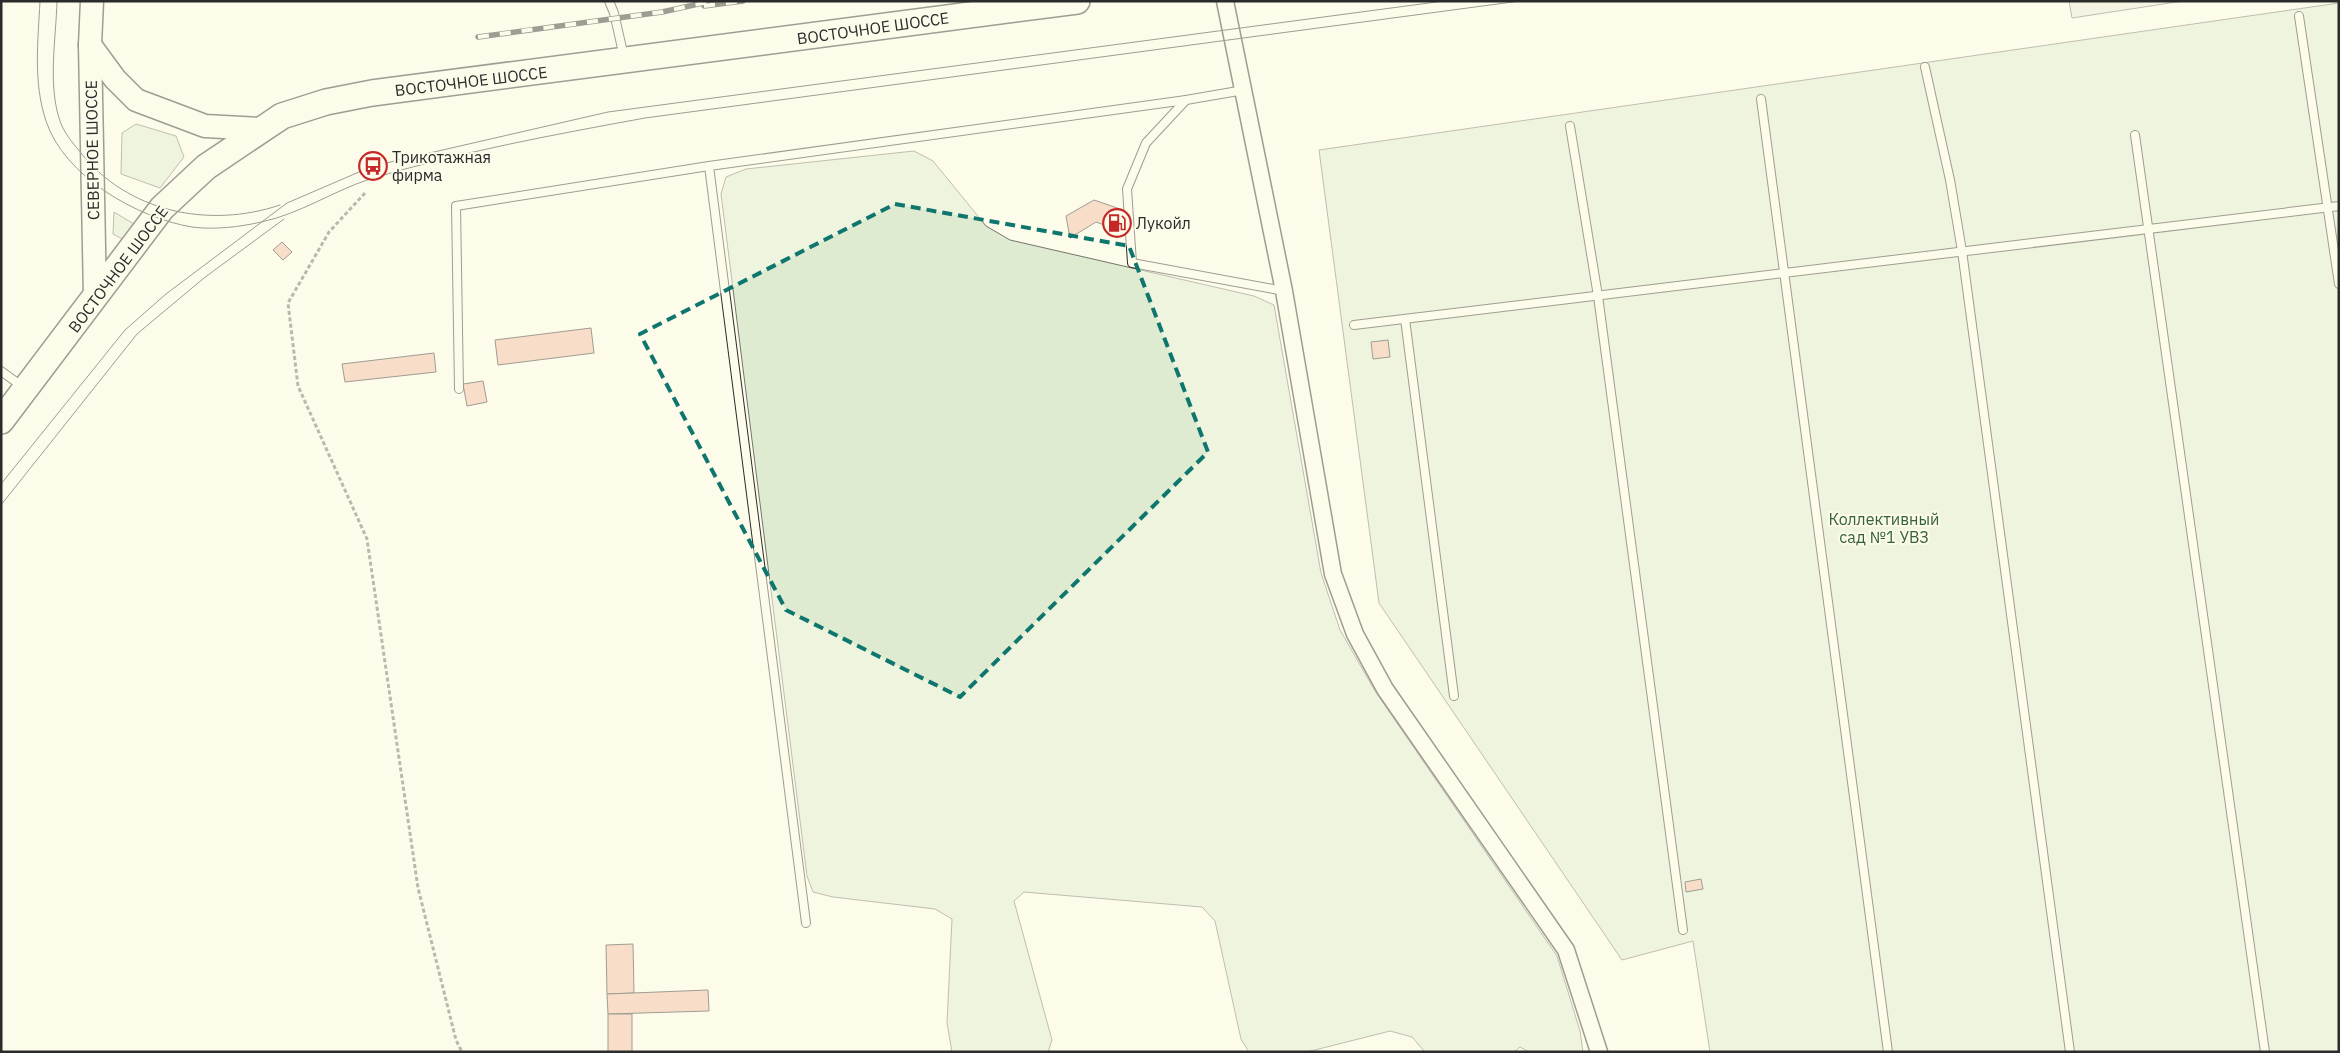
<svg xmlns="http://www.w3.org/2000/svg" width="2340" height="1053" viewBox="0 0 2340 1053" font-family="'IBM Plex Sans',sans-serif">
<rect width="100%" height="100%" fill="#fdfbea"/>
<g fill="#deebd1" stroke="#74746e">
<path d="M2339 3V1052H1710L1693 941 1622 960 1379 603 1319 150Z"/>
<path d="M136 124 176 136 184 157 160 188 121 174 122 133Z"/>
<path d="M914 151 933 161 986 226 1010 240 1254 296 1274 305 1321 573 1340 630 1375 691 1557 956 1580 1031 1583 1052H1529L1520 1047 1514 1052H1425L1412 1037 1390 1031 1307 1052H1249L1241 1039 1215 921 1202 907 1024 892 1014 901 1052 1040 1048 1052H952L947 1023 952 919 935 909 833 897 813 892 807 876 721 194 726 177 746 169Z"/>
<path d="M114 212 134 224 122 239 113 234Z"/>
</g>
<path fill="#eceadb" stroke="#74746e" d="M2069 1H2183L2072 18Z"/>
<g fill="#f2b8a0" stroke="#2b2b2b">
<path d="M1094 200 1123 210 1126 233 1096 222 1070 238 1066 216Z"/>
<path d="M282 242 292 252 283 260 273 250Z"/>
<path d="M591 328 594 353 498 365 495 340Z"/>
<path d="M1388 340 1390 357 1373 359 1371 342Z"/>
<path d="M434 353 436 372 345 382 342 364Z"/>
<path d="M483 381 487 402 467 406 463 384Z"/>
<path d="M1701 879 1703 889 1686 892 1685 882Z"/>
<path d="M633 944 634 993 607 994 606 945Z"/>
<path d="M708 990 709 1011 608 1014 607 994Z"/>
<rect x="608" y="1014" width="24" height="38"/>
</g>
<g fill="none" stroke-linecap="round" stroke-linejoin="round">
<defs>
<g id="service">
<path d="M609 1 614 13 624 57"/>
<path d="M2299 16 2339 284"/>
<path d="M1925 67 1950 180 1962 251 2070 1052"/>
<path d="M1244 90 1186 100 1146 143 1127 189 1132 263 1284 291"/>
<path d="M1761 99 1888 1052"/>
<path d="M1570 126 1598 296 1683 930"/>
<path d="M2135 135 2265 1052"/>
<path d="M709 166 806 923"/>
<path d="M1405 319 1454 696"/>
<path d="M1354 325 2339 206"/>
<path d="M1 371 23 387"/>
<path d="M459 389 456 206 709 166 1186 100"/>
</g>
<path id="minor" d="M1225 1 1284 291 1333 574 1355 634 1385 689 1566 950 1599 1052"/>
<g id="secondary">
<path d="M92 1 90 45 95 298"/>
<path d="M90 45 115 79 136 100 205 126 260 129"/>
</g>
<path id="primary" d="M1 421 162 208 206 167 282 116 326 102 372 93 1077 1"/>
</defs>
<use href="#service" stroke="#2b2b2b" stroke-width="10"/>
<use href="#minor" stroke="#2b2b2b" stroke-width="19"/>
<use href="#secondary" stroke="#2b2b2b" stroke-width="25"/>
<use href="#primary" stroke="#2b2b2b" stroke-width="28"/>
<path stroke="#6a6964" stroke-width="3" stroke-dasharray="4 2.5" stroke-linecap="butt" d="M365 193 329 232 288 303 298 386 367 539 418 888 456 1040 462 1052"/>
<use href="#service" stroke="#fdfbea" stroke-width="8"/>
<use href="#minor" stroke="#fdfbea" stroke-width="16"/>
<use href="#secondary" stroke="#fdfbea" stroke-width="22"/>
<use href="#primary" stroke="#fdfbea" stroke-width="25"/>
<g stroke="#2b2b2b" stroke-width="1">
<path d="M40 1C38 42 33 82 46 121 64 176 137 218 192 227 213 230 240 227 261 222 300 214 333 191 370 179 460 152 552 135 645 118L1520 1"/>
<path d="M57 1C56 39 48 82 59 118 63 132 72 142 81 153 128 212 209 229 280 205"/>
<path d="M1 484 125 330 166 294 287 203 373 166 608 112 1444 1"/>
<path d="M1 505 137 334 204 278 284 219"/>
</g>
<defs>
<g id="rail">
<path d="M704 6 743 1"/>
<path d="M478 37 662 12 712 1"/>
</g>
</defs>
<use href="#rail" stroke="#2b2b2b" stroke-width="5.5"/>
<use href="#rail" stroke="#fdfbea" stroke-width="4" stroke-dasharray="11" stroke-linecap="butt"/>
</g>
<path d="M0 0H2340V1053H0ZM895 204 1129 246 1208 452 960 697 786 610 640 334Z" fill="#fdfbea" fill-opacity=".55" fill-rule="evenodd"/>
<path fill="none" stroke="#0f766e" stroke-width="4" stroke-dasharray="10 6" stroke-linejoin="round" d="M895 204 1129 246 1208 452 960 697 786 610 640 334Z"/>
<defs>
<symbol id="bus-ring" viewBox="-11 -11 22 22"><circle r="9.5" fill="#fdfbea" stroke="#c62828" stroke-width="1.5"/><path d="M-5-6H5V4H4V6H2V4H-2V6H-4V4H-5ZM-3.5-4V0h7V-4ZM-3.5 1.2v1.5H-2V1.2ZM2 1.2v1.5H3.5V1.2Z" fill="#c62828"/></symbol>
<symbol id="fuel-ring" viewBox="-11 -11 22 22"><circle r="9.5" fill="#fdfbea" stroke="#c62828" stroke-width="1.5"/><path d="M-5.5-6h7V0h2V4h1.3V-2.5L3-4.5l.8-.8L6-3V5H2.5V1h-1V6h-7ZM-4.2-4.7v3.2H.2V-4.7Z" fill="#c62828"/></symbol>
</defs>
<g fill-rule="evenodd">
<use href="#bus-ring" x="357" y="150" width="32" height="32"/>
<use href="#fuel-ring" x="1101" y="207" width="32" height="32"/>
</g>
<g text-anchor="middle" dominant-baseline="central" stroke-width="4" stroke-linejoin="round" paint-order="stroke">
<g font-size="16" fill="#2b2b2b" stroke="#fdfbea">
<text transform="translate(873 28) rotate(-8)">ВОСТОЧНОЕ ШОССЕ</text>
<text transform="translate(471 81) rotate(-7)">ВОСТОЧНОЕ ШОССЕ</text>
<text transform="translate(92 150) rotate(-91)">СЕВЕРНОЕ ШОССЕ</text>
<text transform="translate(118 269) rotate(-53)">ВОСТОЧНОЕ ШОССЕ</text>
</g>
<g font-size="16" fill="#2b2b2b" stroke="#fdfbea" text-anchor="start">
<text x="392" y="157">Трикотажная<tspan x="392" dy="18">фирма</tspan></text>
<text x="1136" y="223">Лукойл</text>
</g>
<g font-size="16" fill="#34623c" stroke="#fdfbea">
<text x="1884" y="519">Коллективный<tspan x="1884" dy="18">сад №1 УВЗ</tspan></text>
</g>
</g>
<rect width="2340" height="1053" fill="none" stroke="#2b2b2b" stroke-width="5"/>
</svg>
